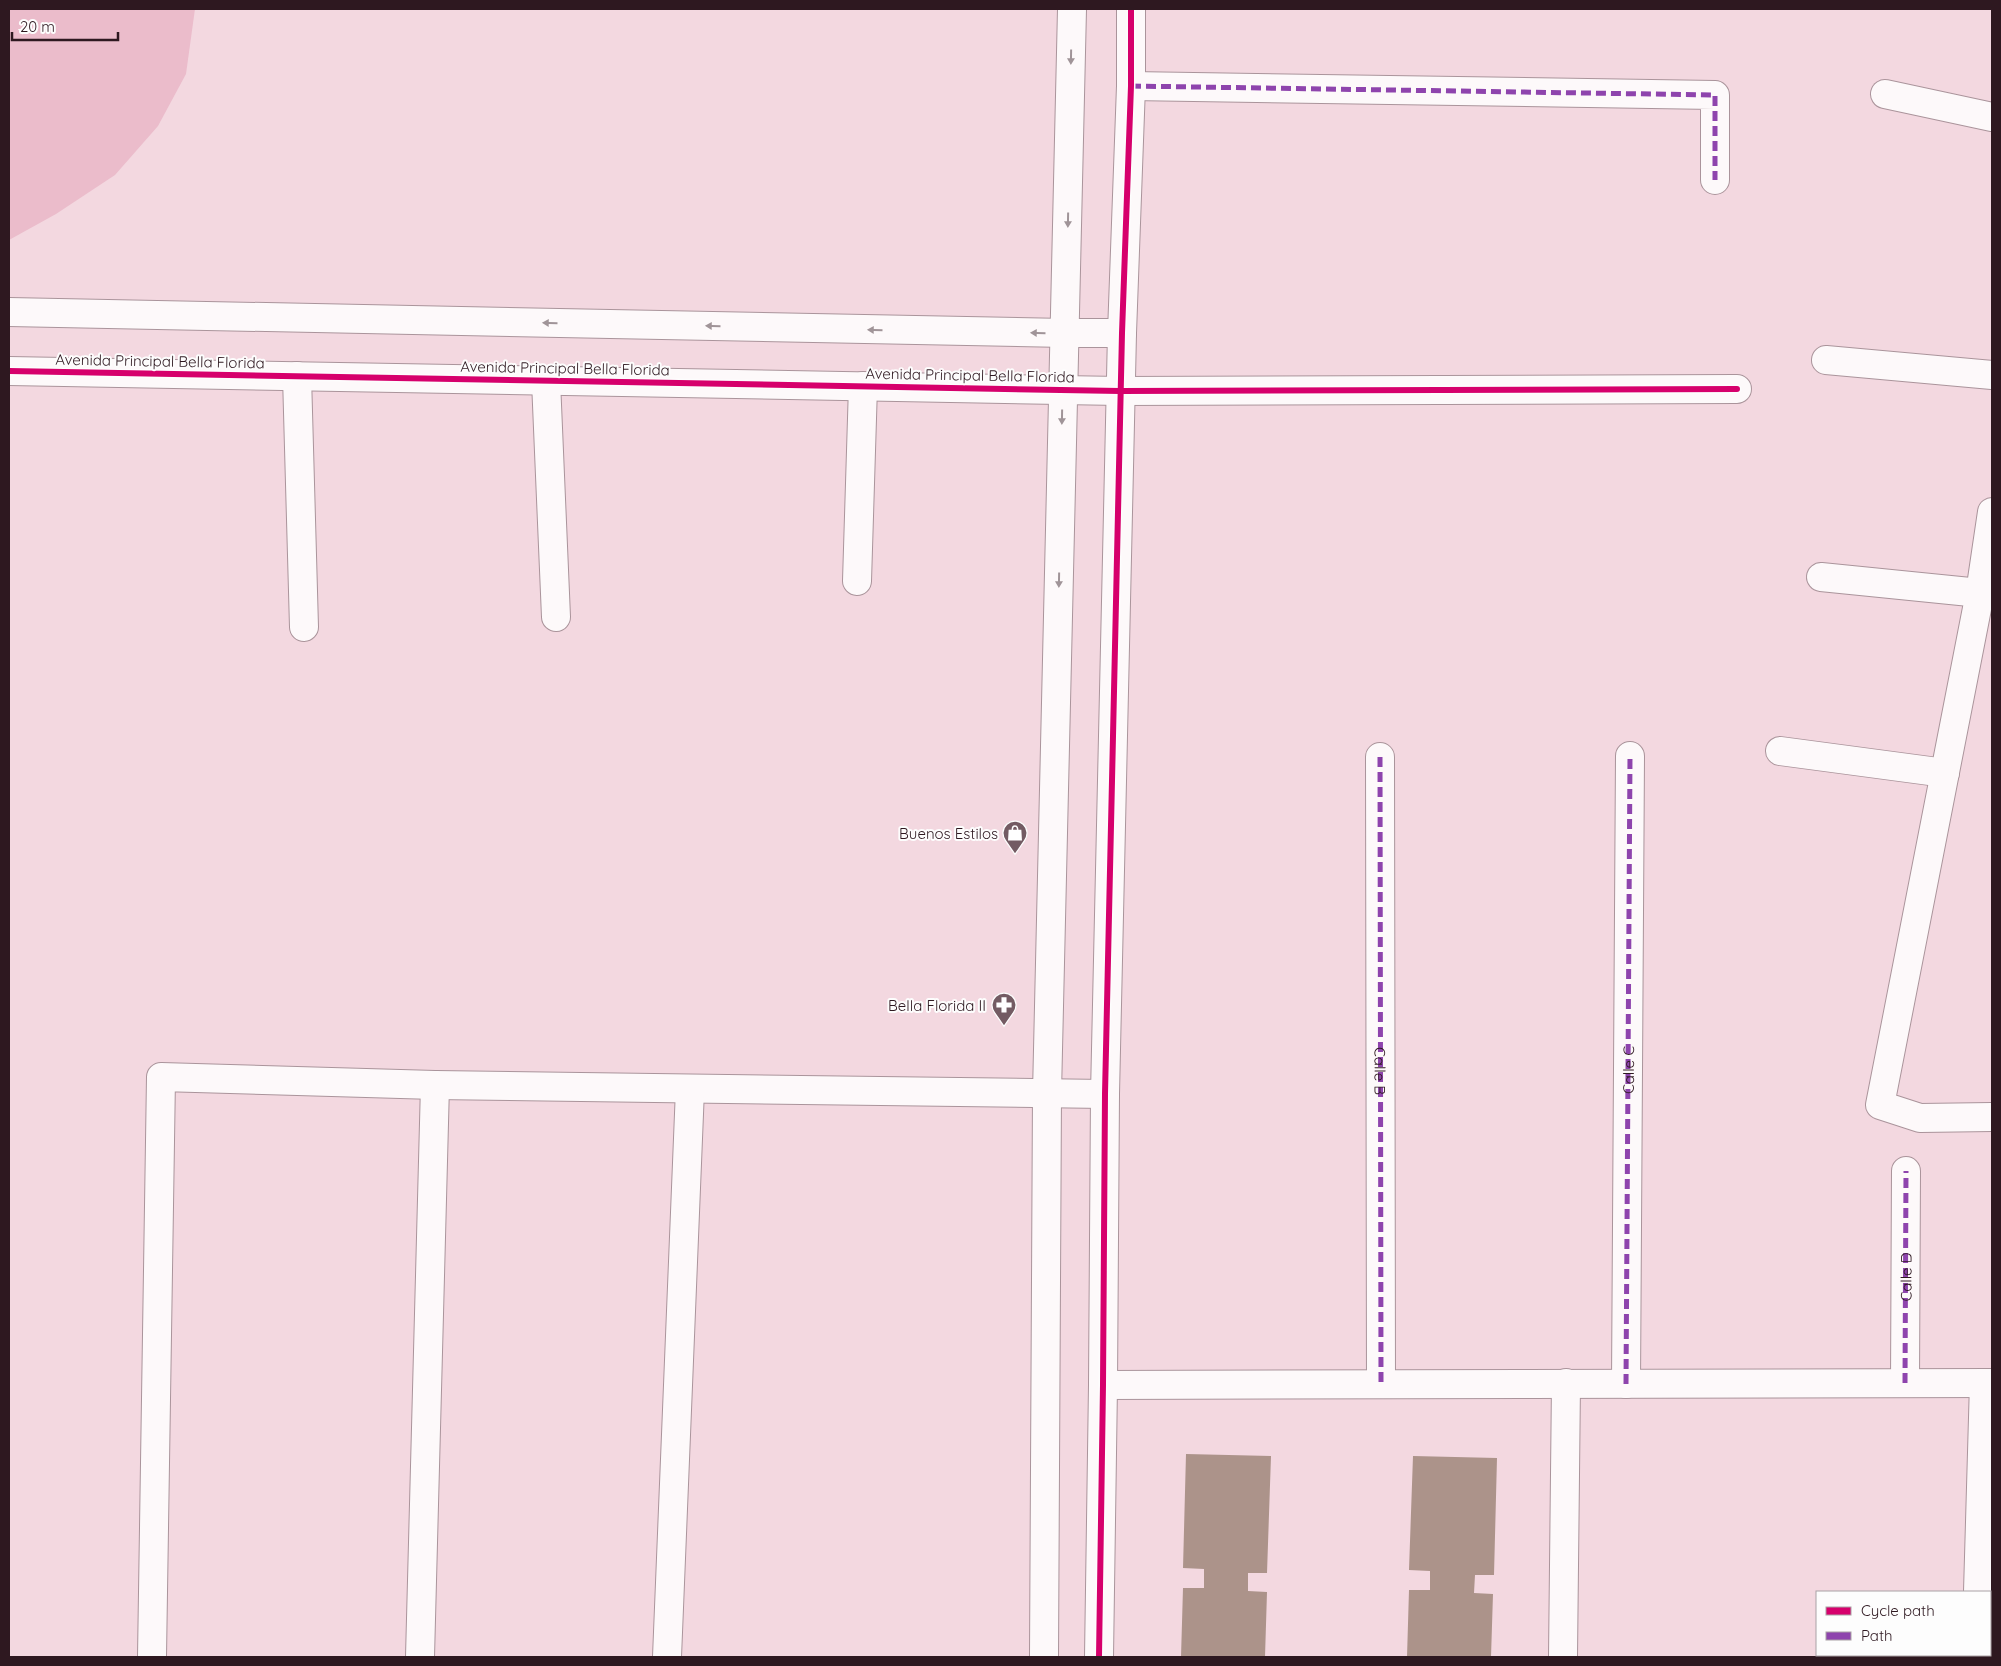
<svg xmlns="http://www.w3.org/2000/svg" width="2001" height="1666" viewBox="0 0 2001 1666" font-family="Quicksand,sans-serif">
<rect width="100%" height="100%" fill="#f3d8e0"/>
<path fill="#ebbccb" d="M9 9H195L186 74 158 126 115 175 56 214 9 240Z"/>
<g fill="#ac938a">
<path d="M1186 1454 1271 1456 1267 1573H1248V1591L1267 1592 1265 1657H1181L1183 1588H1204V1569L1183 1568Z"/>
<path d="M1413 1456 1497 1458 1494 1575H1475L1474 1593 1493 1594 1491 1657H1407L1409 1590H1430V1571L1409 1570Z"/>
</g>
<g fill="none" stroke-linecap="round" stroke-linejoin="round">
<defs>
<g id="minor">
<path d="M1131 86 1715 95V180"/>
<path d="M1885 94 1992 117"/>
<path d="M9 312 1066 333H1122"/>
<path d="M1826 360 1992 375"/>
<path d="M9 371 1120 391 1737 389"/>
<path d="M297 376 304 627"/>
<path d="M546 381 556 617"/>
<path d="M1992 512 1980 593 1880 1105 1920 1118 1992 1117"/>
<path d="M1821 577 1980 593"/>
<path d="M857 581 863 386"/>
<path d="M1780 751 1945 773"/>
<path id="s1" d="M1380 757 1381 1384"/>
<path id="s2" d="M1905 1383 1906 1171"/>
<path id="s3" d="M1626 1384 1630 756"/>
<path d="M1103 1385 1992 1383"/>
<path d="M1978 1592 1984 1383"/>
<path d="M152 1657 161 1077 435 1085 1105 1094"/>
<path d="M420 1657 435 1085"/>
<path d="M667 1657 690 1089"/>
<path d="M1044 1657 1047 1093 1072 9"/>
<path d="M1099 1657 1103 1385 1105 1094 1122 333 1131 86V9"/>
<path d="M1563 1657 1566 1383"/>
<path d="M1975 1657V1655"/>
</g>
</defs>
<use href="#minor" stroke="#aa949b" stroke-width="30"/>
<use href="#minor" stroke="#fdf9fa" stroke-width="28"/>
<g stroke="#8e44ad" stroke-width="5" stroke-dasharray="10 5" stroke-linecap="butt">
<path d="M1131 86 1715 95V180"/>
<path d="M1380 757 1381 1384"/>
<path d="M1905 1383 1906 1171"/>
<path d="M1626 1384 1630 756"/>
</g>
<defs>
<g id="cycleway">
<path d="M9 371 1120 391 1737 389"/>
<path d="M1099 1657 1103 1385 1105 1094 1122 333 1131 86V9"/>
</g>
</defs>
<use href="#cycleway" stroke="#fdfdfd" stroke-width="9"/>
<use href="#cycleway" stroke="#d6006c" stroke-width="6"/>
</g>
<defs><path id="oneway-solid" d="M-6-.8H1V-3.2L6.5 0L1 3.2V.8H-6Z" transform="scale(1.25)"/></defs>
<g fill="#a09498">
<use href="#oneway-solid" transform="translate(1071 57) rotate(91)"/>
<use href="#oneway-solid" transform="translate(1068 220) rotate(91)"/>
<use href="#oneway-solid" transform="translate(550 323) rotate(-179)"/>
<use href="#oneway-solid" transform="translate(713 326) rotate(-179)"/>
<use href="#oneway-solid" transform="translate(875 330) rotate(-179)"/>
<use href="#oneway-solid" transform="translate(1038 333) rotate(-179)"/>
<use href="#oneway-solid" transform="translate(1062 417) rotate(91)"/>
<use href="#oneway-solid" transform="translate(1059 580) rotate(91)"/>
</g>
<defs>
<symbol id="shop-pin" viewBox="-11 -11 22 30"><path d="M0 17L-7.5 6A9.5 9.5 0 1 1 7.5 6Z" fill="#735b63" stroke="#fdfdfd"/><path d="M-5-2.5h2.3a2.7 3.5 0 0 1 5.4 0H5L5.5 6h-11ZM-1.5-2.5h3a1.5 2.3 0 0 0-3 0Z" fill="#fff"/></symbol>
<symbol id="pharmacy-pin" viewBox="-11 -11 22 30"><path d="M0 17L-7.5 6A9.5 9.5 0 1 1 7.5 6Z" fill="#735b63" stroke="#fdfdfd"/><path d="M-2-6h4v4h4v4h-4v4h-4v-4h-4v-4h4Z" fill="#fff"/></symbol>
</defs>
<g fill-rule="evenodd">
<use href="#shop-pin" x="1001" y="819" width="28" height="38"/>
<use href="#pharmacy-pin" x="990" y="991" width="28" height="38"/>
</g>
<g text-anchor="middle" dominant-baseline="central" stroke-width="4" stroke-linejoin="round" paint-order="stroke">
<g font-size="15" fill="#2e1820" stroke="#fdfdfd">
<text transform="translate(160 361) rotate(1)">Avenida Principal Bella Florida</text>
<text transform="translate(565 368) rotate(1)">Avenida Principal Bella Florida</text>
<text transform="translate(970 375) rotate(1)">Avenida Principal Bella Florida</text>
<text stroke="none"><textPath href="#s1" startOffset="314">Calle B</textPath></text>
<text stroke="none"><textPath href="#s3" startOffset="314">Calle C</textPath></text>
<text stroke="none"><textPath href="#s2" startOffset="106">Calle D</textPath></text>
</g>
<g font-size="15" fill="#2e1820" stroke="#fdfdfd" text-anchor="end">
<text x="998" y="833">Buenos Estilos</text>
<text x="986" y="1005">Bella Florida II</text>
</g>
</g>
<rect width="2001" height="1666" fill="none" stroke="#2e1820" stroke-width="20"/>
<rect x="1816" y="1591" width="175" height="65" fill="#fdfdfd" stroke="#aaa1a5"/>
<rect x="1826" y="1607" width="25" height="8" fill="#d6006c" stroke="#aaa1a5"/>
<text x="1861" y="1616" font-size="15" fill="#2e1820">Cycle path</text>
<rect x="1826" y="1632" width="25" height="8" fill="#8e44ad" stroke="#aaa1a5"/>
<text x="1861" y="1641" font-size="15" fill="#2e1820">Path</text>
<path d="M12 32v8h106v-8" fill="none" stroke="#2e1820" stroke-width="2.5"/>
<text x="20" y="32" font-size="15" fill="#2e1820" stroke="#fdfdfd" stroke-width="4" paint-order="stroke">20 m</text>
</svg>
